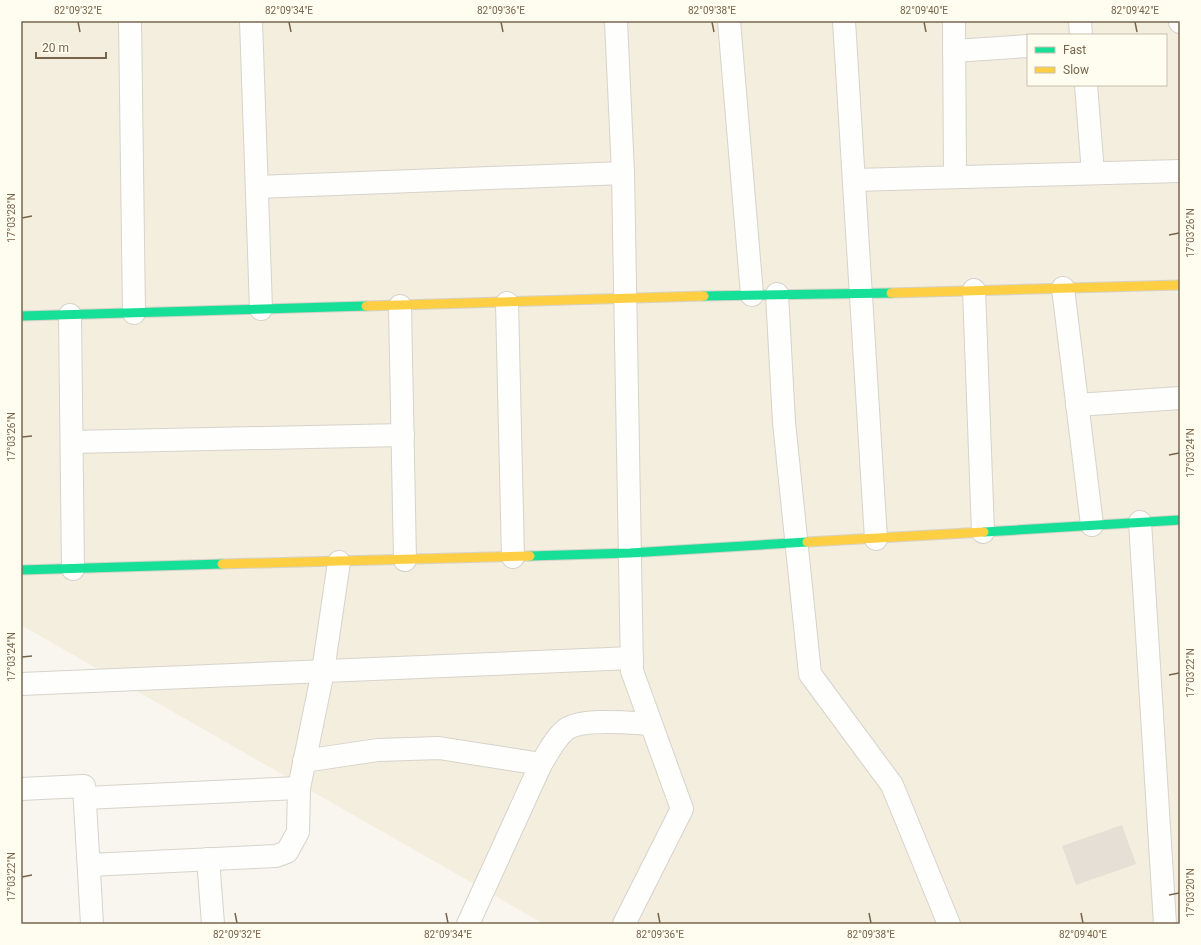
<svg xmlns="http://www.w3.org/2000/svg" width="1201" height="945" viewBox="0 0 1201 945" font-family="Roboto,sans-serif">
<rect width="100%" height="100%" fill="#f8f6ee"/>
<path fill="#f3eede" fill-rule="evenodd" d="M21 21H1180V924H544L21 625ZM1028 35H1166V85H1028Z"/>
<path fill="#e5dfd5" d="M1122 825 1136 864 1076 885 1062 846Z"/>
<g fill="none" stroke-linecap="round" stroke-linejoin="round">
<defs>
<g id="street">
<path d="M130 21 134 313"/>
<path d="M251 21 261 309"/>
<path d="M616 21 623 173 632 671 682 809 624 924"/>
<path d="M729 21 752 295"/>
<path d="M844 21 876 539"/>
<path d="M954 21 955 177"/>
<path d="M1080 21 1081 35"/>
<path d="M1180 21V22"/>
<path d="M954 51 1028 46"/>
<path d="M1086 85 1093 173"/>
<path d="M854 180 1180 171"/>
<path d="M257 187 623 173"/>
<path d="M1063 288 1092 525"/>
<path d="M974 290 983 532"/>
<path d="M777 294 784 422 810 674 892 785 949 924"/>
<path d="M507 303 513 557"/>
<path d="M400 306 405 560"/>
<path d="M70 315 73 569"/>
<path d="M1077 405 1180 398"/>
<path d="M72 442 403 435"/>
<path d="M1140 522 1165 924"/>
<path d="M21 684 632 658"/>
<path d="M304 761 378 750 439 748 541 764"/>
<path d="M21 789 84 786 92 924"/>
<path d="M85 798 299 788 323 671 339 562"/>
<path d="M208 859 213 924"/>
<path d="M89 865 276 856 287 852 298 832 299 788"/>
<path d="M468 924 541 764C548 753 554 740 564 731 579 717 630 723 651 724"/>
</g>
<g id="fast">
<path d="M704 296 891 293"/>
<path d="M21 316 366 306"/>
<path d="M984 532 1180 520"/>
<path d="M530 556 630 553 807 542"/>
<path d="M21 570 222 564"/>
</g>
<g id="slow">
<path d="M891 293 1180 285"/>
<path d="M366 306 704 296"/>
<path d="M807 542 984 532"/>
<path d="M222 564 530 556"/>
</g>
</defs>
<use href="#street" stroke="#d7d3cc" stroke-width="24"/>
<use href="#fast" stroke="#d6d2c8" stroke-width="11"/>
<use href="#slow" stroke="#d6d2c8" stroke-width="11"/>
<use href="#street" stroke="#fefefc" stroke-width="22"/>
<use href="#fast" stroke="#16e098" stroke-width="9"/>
<use href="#slow" stroke="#ffcf43" stroke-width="9"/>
</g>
<path fill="none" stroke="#78654c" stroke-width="1.5" d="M78 22 80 32M289 22 291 32M501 22 503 32M712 22 714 32M924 22 926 32M1135 22 1137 32M22 218 32 216M1169 235 1179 233M22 437 32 436M1169 455 1179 453M22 657 32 656M1169 675 1179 673M22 877 32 875M1169 895 1179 893M235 913 237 923M446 913 448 923M658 913 660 923M869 913 871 923M1081 913 1083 923"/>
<rect width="1201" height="945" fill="none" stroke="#fffcf0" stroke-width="44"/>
<rect x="1027" y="34" width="140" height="52" fill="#fffcf0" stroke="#c9c0ae"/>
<rect x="1035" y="47" width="20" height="6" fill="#16e098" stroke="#c9c0ae"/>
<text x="1063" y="54" font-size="12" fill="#78654c">Fast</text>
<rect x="1035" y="67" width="20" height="6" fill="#ffcf43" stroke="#c9c0ae"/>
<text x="1063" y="74" font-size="12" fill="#78654c">Slow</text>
<path d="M36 52v6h70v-6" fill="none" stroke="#78654c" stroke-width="2"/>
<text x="42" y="52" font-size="12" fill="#78654c" stroke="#fffcf0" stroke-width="3" paint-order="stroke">20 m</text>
<rect x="22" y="22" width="1157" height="901" fill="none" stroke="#78654c" stroke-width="1.5"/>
<g font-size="10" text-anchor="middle" fill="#78654c">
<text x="78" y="14">82°09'32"E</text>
<text x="289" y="14">82°09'34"E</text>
<text x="501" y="14">82°09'36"E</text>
<text x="712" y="14">82°09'38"E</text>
<text x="924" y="14">82°09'40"E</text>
<text x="1135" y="14">82°09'42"E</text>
<text transform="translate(11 218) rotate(-90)" y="4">17°03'28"N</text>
<text transform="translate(1190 233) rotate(-90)" y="4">17°03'26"N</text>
<text transform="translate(11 437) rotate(-90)" y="4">17°03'26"N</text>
<text transform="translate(1190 453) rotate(-90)" y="4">17°03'24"N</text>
<text transform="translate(11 657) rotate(-90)" y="4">17°03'24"N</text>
<text transform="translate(1190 673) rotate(-90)" y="4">17°03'22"N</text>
<text transform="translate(11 877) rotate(-90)" y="4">17°03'22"N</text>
<text transform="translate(1190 893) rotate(-90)" y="4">17°03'20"N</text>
<text x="237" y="938">82°09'32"E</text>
<text x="448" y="938">82°09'34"E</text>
<text x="660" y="938">82°09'36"E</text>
<text x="871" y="938">82°09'38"E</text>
<text x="1083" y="938">82°09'40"E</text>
</g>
</svg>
